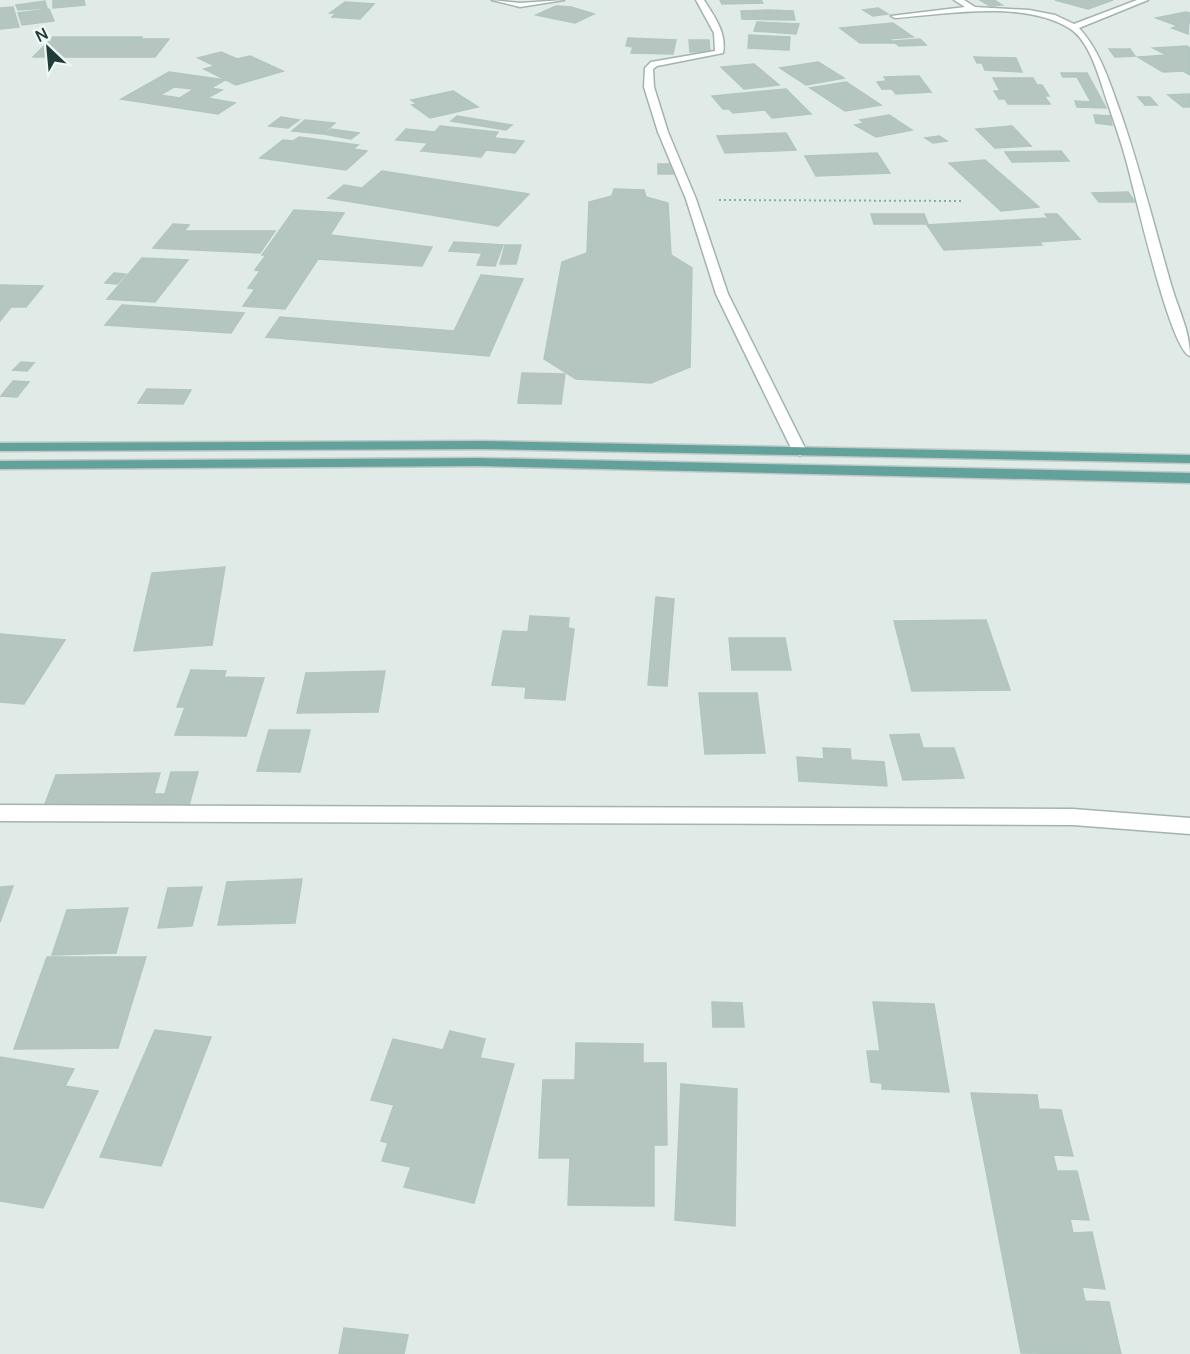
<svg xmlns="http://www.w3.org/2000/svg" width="1190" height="1354" viewBox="0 0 1190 1354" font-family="Manrope,sans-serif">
<rect width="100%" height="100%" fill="#e0ebe8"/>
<g fill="#b5c6c1" stroke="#b2c5c0" stroke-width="1.5" fill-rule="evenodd">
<path d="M53 0H84L85 5 53 8Z"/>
<path d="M720 0H761L763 3 722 4Z"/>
<path d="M980 0H994L1002 5 990 6Z"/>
<path d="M1055 0H1113L1088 9Z"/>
<path d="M45 1 47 8 18 10 16 5Z"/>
<path d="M345 2 374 4 360 19 332 17 336 13H330Z"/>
<path d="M556 6 571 7 594 14 575 23 536 15Z"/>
<path d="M13 7 19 27 0 29V8Z"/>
<path d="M878 8 888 14 873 16 863 10Z"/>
<path d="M49 9 54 21 22 25 18 13Z"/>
<path d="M768 10 793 11 795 20 742 19 741 11Z"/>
<path d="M1186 12 1190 13 1188 34 1172 28 1178 26 1156 18Z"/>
<path d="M757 22 799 24 796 34 754 31Z"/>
<path d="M893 23 913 37 889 39 894 43H860L840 28Z"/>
<path d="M749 35 790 37 789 50 748 48Z"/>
<path d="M53 37H142L141 39H169L155 57H33Z"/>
<path d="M628 38 676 40 673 54 631 53 633 47 626 46Z"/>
<path d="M920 39 926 45 899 46 893 41Z"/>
<path d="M689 40H709L710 52H690Z"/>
<path d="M1187 46 1190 48V75L1183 71 1163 72 1138 57 1167 55 1153 48Z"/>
<path d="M1109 49H1130L1135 56 1115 57Z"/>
<path d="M221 52 237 59 250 56 283 71 236 85 204 69 215 66 198 58Z"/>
<path d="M974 57 1016 58 1022 72 985 70 982 63H977Z"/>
<path d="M818 62 844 78 806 85 780 68Z"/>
<path d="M754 64 779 85 744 89 721 67Z"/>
<path d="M169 72 225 80 211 88 222 90 207 98 235 103 218 114 121 99ZM174 87 194 89 180 98 160 95Z"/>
<path d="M1061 73H1087L1106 108 1077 107 1075 101 1091 102 1077 77H1063Z"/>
<path d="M919 76 931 92 896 94 892 89H882L877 82 887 81 884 77Z"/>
<path d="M993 78H1033L1037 85H1042L1049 96H1044L1050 104H1008L1005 99H999L994 91H1000Z"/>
<path d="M846 82 881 105 845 111 810 88Z"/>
<path d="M786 89 811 114 772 118 765 110 733 113 729 109H723L712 96Z"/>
<path d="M453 91 478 107 430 118 412 105 417 104 411 100Z"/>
<path d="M1190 94V107H1183L1168 95Z"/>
<path d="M1138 97H1150L1157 105H1145Z"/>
<path d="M889 115 912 130 876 137 855 125 864 123 860 120Z"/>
<path d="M1094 115 1110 116 1112 125 1096 123Z"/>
<path d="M457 116 512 125 506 130 451 121Z"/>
<path d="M281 117 299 120 288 128 269 126Z"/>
<path d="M305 120 335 123 322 134 292 131Z"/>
<path d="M440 126 498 132 494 138 524 141 515 153 486 150 481 157 421 151 428 143 396 140 406 129 435 132Z"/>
<path d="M1012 126 1031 146 995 148 976 129Z"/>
<path d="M331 129 359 133 351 139 324 134Z"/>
<path d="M786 133 796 150 725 153 717 136Z"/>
<path d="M939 136 947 141 933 143 925 138Z"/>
<path d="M299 137 358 145 353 149 367 151 346 170 260 158 283 140 293 141Z"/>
<path d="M1061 151 1069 161 1012 162 1005 152Z"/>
<path d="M877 153 890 173 816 176 805 156Z"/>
<path d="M985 160 1039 207 1001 211 949 163Z"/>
<path d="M658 164H672L673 174H658Z"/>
<path d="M382 171 529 194 498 226 328 198 344 185 362 188Z"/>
<path d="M614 189 644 190 646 197 668 203 671 255 692 268 690 367 651 383 576 379 544 359 562 262 587 253 589 202 612 196Z"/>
<path d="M1128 192 1135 202H1099L1092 193Z"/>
<path d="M294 210 344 213 330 235 432 247 422 266 318 259 285 309 243 306 255 289 248 288 260 271 255 270 266 255H262Z"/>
<path d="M871 214H924L928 224H874Z"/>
<path d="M1045 214H1057L1080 239 1039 242 1042 245 944 250 927 225 1048 218Z"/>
<path d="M173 224 189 225 184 231H275L260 253 153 248Z"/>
<path d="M454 242 503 245 495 266 477 265 482 253 449 251Z"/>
<path d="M505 245H521L516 264H500Z"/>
<path d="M142 258 188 260 155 302 107 299Z"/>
<path d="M114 273 126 274 117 284 105 283Z"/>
<path d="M481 275 523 279 489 356 266 337 280 317 454 331Z"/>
<path d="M0 285 43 286 26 307H11L0 321Z"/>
<path d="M122 305 244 313 231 333 105 325Z"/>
<path d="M21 362 34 363 27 371 13 370Z"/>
<path d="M522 373 565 374 561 404 518 403Z"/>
<path d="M13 381 29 382 17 397 1 396Z"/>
<path d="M147 389 191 390 183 404 138 403Z"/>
<path d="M225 567 212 645 134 651 152 573Z"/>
<path d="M656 597 674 599 667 686 648 685Z"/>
<path d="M530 616 569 618 568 628 574 629 565 700 525 698 526 687 492 685 503 631 528 632Z"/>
<path d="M986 620 1010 690 912 691 894 621Z"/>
<path d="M0 634 65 640 24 704 0 702Z"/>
<path d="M729 638H785L791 670H732Z"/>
<path d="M191 670 226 671 224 677 264 678 246 736 175 735 185 707H177Z"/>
<path d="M385 671 378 712 297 713 306 673Z"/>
<path d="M699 693H757L765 753 705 754Z"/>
<path d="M269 730H310L300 772 257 771Z"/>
<path d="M919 734 923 748H954L964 778 903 780 890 735Z"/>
<path d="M823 748 850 749 851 760 884 762 887 786 799 781 797 757 824 759Z"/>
<path d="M171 772H198L188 809 42 812 56 775 160 773 154 794H165Z"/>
<path d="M302 879 295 923 218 925 227 882Z"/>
<path d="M13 886 0 922V887Z"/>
<path d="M202 887 192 926 158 928 168 888Z"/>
<path d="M128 908 116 953 52 955 67 910Z"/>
<path d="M47 957H146L118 1048 14 1049Z"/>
<path d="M712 1002 742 1003 744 1027H713Z"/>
<path d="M873 1002 934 1004 949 1092 882 1089V1083L871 1082 867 1051H880Z"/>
<path d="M155 1030 211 1037 161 1166 100 1157Z"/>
<path d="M450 1031 485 1039 480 1058 514 1064 474 1203 404 1187 411 1167 382 1161 388 1143 381 1141 394 1105 371 1100 393 1039 443 1050Z"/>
<path d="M576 1043 643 1044V1063H666L667 1145H654V1206L568 1205 570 1158H539L543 1080H575Z"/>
<path d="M0 1057 74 1069 65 1086 98 1091 43 1208 0 1201Z"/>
<path d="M681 1084 737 1089 735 1226 675 1220Z"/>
<path d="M971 1093 1037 1095 1039 1109 1061 1110 1073 1156 1053 1155 1057 1171H1077L1089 1220 1070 1219 1073 1233 1092 1232 1105 1289 1082 1287 1085 1301 1109 1302 1121 1354 1021 1353Z"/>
<path d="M344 1328 408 1335 404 1354H339Z"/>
</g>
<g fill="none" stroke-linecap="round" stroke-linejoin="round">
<defs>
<g id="minor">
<path d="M492 0 520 3 564 0 520 7Z"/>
<path d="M696 0H704C714 16 727 33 723 53L657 66 653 69 654 87 668 132 696 199 728 294 807 452 800 456 793 452 716 294 686 199 658 132 644 87 645 68 651 62 715 51 714 33Z"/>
<path d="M954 0H964L975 7 1029 10 1055 15 1074 24 1137 0H1148L1079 28C1101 52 1110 84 1121 114 1140 169 1154 225 1170 281 1177 307 1190 330 1190 356 1170 351 1134 187 1126 160 1121 141 1114 122 1108 104 1100 81 1091 41 1069 28 1024 0 946 14 895 18L891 16 965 7Z"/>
<path d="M0 805 1073 809 1190 818V834L1073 825 0 821Z"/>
</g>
<g id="primary">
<path d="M482 441 1190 455V463L482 449 0 451V443Z"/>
<path d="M479 458 1190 473V483L479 466 0 469V461Z"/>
</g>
</defs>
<use href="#minor" stroke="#a3b3b0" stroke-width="3"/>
<use href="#primary" stroke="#c1c8c7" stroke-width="3"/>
<path stroke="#7fb0a7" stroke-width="2" stroke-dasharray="2 3" stroke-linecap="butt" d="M719 200 963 201"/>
<use href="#minor" fill="#fff" fill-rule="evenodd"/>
<use href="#primary" fill="#63a29b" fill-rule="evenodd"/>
</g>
<g transform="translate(48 48) rotate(334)" stroke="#f0f8f5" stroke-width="4.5" paint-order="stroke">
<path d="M0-4.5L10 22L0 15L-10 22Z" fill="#203c38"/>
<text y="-9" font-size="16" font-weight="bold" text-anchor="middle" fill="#203c38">N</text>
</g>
</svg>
